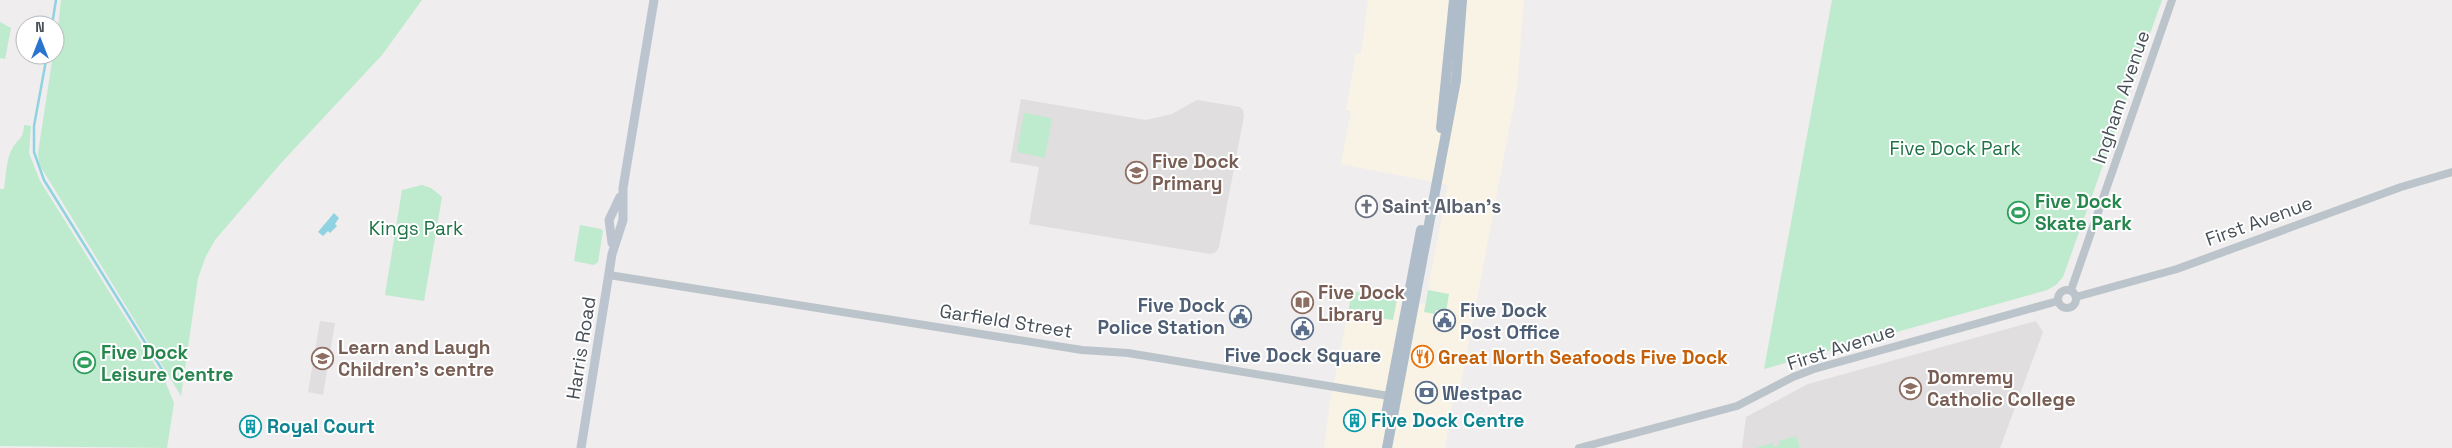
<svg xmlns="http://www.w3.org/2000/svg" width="2452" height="448" viewBox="0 0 2452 448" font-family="'Space Grotesk',sans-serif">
<rect width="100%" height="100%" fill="#efeded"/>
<path fill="#f9f3e6" d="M1368 0H1524L1517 88 1460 389 1455 388 1445 448H1324L1330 401 1348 313 1393 320 1397 299 1425 304 1448 185 1341 164 1351 111 1346 110 1356 53 1361 54Z"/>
<g fill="#e0dede">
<path d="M1021 99 1146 120 1172 114 1197 100 1240 107 1243 110 1244 116 1219 247 1216 252 1210 254 1029 224 1039 167 1010 162Z"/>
<path d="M320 321 335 323 323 395 308 392Z"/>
<path d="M2036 321 2043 332 2000 448H1742L1746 417 1808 384Z"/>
</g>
<g fill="#beeace">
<path d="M61 0H422L382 55 282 162 215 240 206 256 198 278 181 396 39 164 38 153 53 55H55Z"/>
<path d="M1832 0H2162L2063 277 2056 285 2047 290 1764 369Z"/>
<path d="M0 22 11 28 5 59 0 58Z"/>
<path d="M1024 113 1052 118 1045 158 1017 152Z"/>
<path d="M24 125 31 126 29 153 40 181 165 381 174 403 167 448 0 446V189H4C6 177 6 160 12 149 18 138 23 141 24 125Z"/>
<path d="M422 185 431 188 442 197 424 301 385 295 402 190Z"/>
<path d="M580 225 601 229 603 231 598 262 594 265 574 261Z"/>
<path d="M1428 290 1449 294 1446 312 1436 310 1435 314 1424 312Z"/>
<path d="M1352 291 1397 299 1393 320 1348 313Z"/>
<path d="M1796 436 1800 448H1755L1773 443 1774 447 1779 445V441Z"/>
</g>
<path fill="#8fd3e3" d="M334 213 339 218 335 224 337 226 330 233 328 231 323 236 318 232Z"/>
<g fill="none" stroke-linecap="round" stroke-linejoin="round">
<g stroke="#8fd3e3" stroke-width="2.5">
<path d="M52 25 56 0"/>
<path d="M47 55 34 126V152L44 180 166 376"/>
</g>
<g stroke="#bcc4cb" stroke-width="8">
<path d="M609 275 1082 350 1128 353 1395 397"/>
<circle cx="2067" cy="299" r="9"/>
<path d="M2071 290 2172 0"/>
<path d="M2076 297 2177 269 2401 187 2452 172"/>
<path d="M1579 448 1737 406 1793 377 1814 369 2058 301"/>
</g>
<g stroke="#bcc5cf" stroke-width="9">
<path d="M612 243 609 220 620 197"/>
<path d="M581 448 612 254 623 220V188L654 0"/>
</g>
<g stroke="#aebdc9" stroke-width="10">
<path d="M1441 128 1454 0"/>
<path d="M1385 420 1421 230"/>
<path d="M1387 448 1456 80 1462 0"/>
</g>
</g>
<defs>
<symbol id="school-ring" viewBox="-11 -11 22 22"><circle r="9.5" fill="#fff" stroke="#8d6e63" stroke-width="1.5"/><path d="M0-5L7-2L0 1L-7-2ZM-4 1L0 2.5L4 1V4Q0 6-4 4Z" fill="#8d6e63"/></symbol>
<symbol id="church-ring" viewBox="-11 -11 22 22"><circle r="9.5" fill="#fff" stroke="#6b7280" stroke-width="1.5"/><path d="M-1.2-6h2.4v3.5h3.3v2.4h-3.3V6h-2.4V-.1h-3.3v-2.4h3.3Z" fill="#6b7280"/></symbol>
<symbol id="stadium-ring" viewBox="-11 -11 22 22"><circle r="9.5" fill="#fff" stroke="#2e9e5b" stroke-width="1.5"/><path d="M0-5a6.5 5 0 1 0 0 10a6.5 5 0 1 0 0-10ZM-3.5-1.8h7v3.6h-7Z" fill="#2e9e5b"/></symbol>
<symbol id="library-ring" viewBox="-11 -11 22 22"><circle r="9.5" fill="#fff" stroke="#8d6e63" stroke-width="1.5"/><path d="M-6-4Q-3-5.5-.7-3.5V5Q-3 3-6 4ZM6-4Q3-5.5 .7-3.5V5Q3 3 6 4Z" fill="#8d6e63"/></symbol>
<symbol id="civic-ring" viewBox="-11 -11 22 22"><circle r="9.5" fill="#fff" stroke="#5c6f8a" stroke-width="1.5"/><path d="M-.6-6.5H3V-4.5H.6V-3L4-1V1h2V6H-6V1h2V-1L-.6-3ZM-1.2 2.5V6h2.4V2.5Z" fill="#5c6f8a"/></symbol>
<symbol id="restaurant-ring" viewBox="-11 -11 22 22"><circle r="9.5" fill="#fff" stroke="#e8710a" stroke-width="1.5"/><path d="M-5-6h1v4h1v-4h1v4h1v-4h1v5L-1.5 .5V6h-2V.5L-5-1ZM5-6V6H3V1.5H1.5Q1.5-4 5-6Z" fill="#e8710a"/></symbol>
<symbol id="bank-ring" viewBox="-11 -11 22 22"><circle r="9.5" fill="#fff" stroke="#5c6f8a" stroke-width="1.5"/><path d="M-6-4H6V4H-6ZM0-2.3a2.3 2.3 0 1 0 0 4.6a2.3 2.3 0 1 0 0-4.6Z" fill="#5c6f8a"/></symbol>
<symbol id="building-ring" viewBox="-11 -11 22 22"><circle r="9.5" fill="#fff" stroke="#0f9aa8" stroke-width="1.5"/><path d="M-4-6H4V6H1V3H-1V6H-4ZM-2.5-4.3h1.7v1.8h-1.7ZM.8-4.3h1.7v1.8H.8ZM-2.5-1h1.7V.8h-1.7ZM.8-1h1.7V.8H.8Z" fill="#0f9aa8"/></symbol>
</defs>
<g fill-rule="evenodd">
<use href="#school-ring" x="1124" y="160" width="25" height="25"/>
<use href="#church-ring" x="1354" y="194" width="25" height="25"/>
<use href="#stadium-ring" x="2006" y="200" width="25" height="25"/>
<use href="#library-ring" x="1290" y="290" width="25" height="25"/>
<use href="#civic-ring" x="1228" y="304" width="25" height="25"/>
<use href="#civic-ring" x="1432" y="308" width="25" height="25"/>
<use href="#civic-ring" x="1290" y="316" width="25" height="25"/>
<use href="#restaurant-ring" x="1410" y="344" width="25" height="25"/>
<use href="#school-ring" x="310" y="346" width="25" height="25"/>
<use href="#stadium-ring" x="72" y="350" width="25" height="25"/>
<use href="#school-ring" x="1898" y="376" width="25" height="25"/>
<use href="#bank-ring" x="1414" y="380" width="25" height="25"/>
<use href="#building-ring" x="1342" y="408" width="25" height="25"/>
<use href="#building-ring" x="238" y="414" width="25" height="25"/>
</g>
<g text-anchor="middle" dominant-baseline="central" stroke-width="4" stroke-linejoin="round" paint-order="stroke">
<g font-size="19" fill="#475058" stroke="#fff">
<text transform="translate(2121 97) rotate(-71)">Ingham Avenue</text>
<text transform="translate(2259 221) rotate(-20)">First Avenue</text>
<text transform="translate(1006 321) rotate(9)">Garfield Street</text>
<text transform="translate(1841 347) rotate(-18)">First Avenue</text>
<text transform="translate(581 348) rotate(-81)">Harris Road</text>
</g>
<g font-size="19" fill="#1f7246" stroke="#fff">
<text x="1955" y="148">Five Dock Park</text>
<text x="416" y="228">Kings Park</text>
</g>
<g font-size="19" font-weight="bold" fill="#785e54" stroke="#fff" text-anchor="start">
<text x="1152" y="161">Five Dock<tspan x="1152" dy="22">Primary</tspan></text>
<text x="1318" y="292">Five Dock<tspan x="1318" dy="22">Library</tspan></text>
<text x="338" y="347">Learn and Laugh<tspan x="338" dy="22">Children's centre</tspan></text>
<text x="1927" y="377">Domremy<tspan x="1927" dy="22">Catholic College</tspan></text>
</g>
<g font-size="19" font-weight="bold" fill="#27864d" stroke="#fff" text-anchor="start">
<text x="2035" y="201">Five Dock<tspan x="2035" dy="22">Skate Park</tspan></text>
<text x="101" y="352">Five Dock<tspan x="101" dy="22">Leisure Centre</tspan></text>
</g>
<g font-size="19" font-weight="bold" fill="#5b616d" stroke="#fff" text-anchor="start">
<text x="1382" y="206">Saint Alban's</text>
</g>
<g font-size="19" font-weight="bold" fill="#4e5e75" stroke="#fff" text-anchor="start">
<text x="1225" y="305" text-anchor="end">Five Dock<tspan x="1225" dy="22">Police Station</tspan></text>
<text x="1460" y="310">Five Dock<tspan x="1460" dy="22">Post Office</tspan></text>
<text x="1303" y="355" text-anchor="middle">Five Dock Square</text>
<text x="1442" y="393">Westpac</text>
</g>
<g font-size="19" font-weight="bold" fill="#c56008" stroke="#fff" text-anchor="start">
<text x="1438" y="357">Great North Seafoods Five Dock</text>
</g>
<g font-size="19" font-weight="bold" fill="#0d838f" stroke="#fff" text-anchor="start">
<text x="1371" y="420">Five Dock Centre</text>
<text x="267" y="426">Royal Court</text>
</g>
</g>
<g transform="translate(40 40)"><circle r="24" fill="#ffffff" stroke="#b5b9bc"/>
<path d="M0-4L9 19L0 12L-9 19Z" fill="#2974cd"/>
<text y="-8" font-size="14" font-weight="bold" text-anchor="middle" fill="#475058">N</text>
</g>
</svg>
